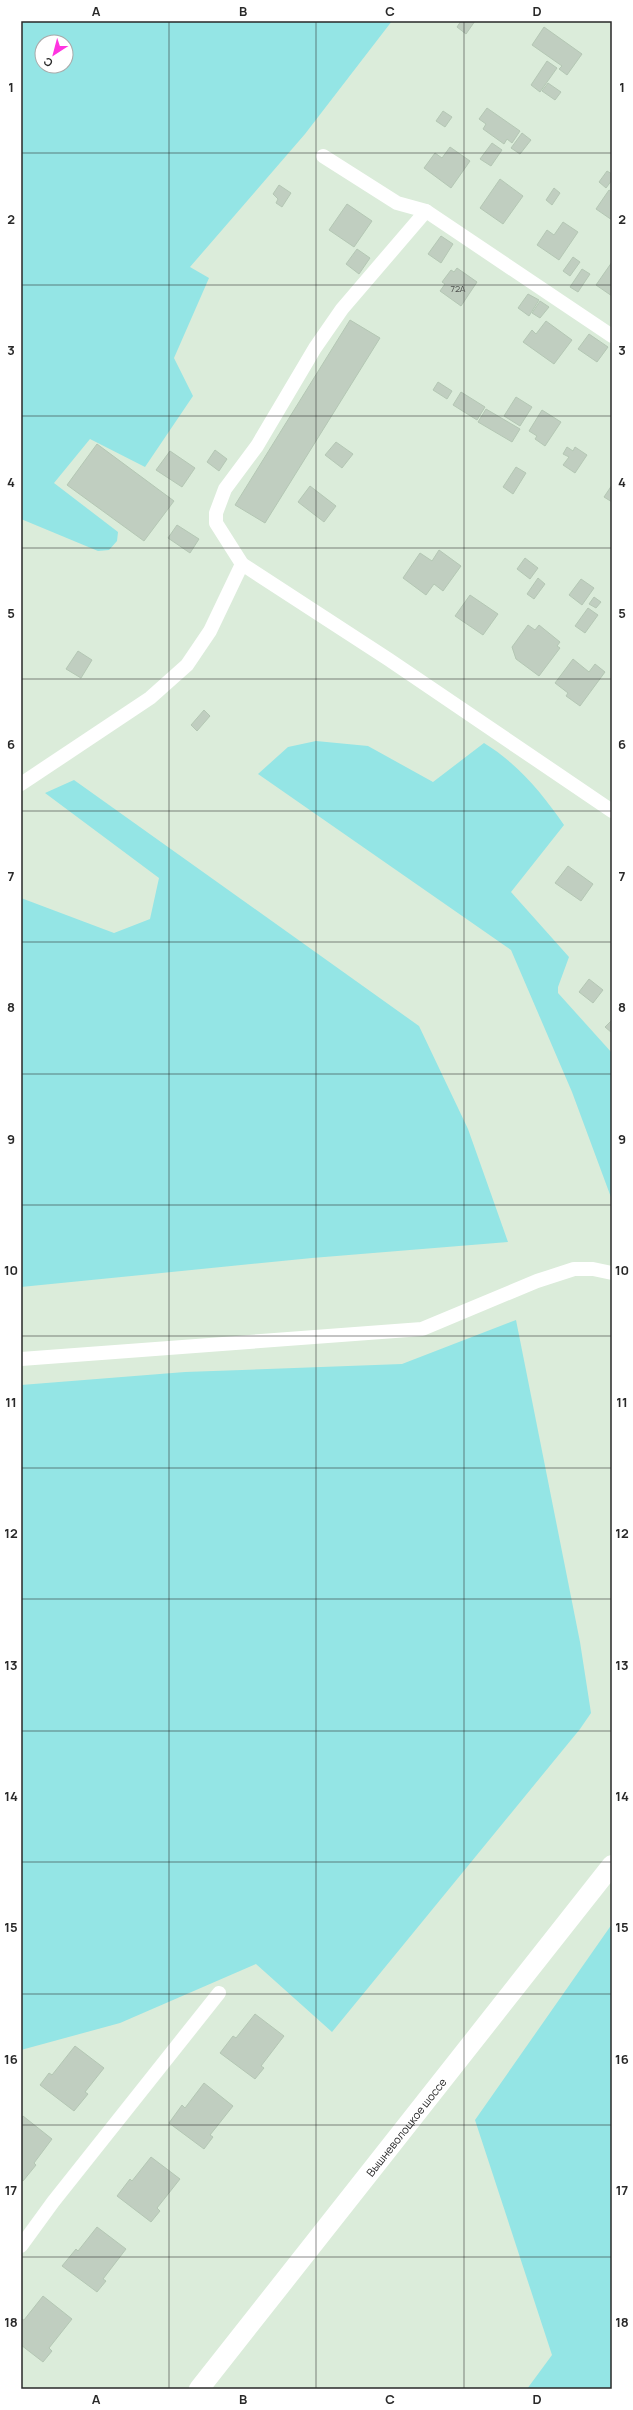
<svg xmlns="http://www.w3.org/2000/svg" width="633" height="2410" viewBox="0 0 633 2410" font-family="Manrope,sans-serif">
<rect width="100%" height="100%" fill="#dbecda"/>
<g fill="#94e5e5" fill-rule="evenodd">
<path d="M21 21H392L305 134 190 267 209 278 174 358 193 396 145 467 90 439 54 483 118 532 117 541 109 550 98 551 21 519ZM42 42H66V66H42Z"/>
<path d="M316 741 368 746 433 782 484 743C518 764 542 793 564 825L511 892 569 957 558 987V993L612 1053V1200L572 1092 511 950 258 774 288 747Z"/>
<path d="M74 780 419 1026 468 1129 508 1242 312 1258 21 1287V898L114 933 150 919 159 878 45 793Z"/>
<path d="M516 1320 580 1642 591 1713 580 1729 332 2032 256 1964 120 2023 21 2050V1385L185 1372 402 1364Z"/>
<path d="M612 1924V2389H527L552 2355 475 2120Z"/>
</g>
<g fill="#c0cec0" stroke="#b4c7b4">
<path d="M461 21H475L466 34 457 27Z"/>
<path d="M544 27 582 54 567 75 559 69 562 66 532 45Z"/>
<path d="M547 61 557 68 540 92 531 85Z"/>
<path d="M548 83 561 92 555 100 542 91Z"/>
<path d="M487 108 520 131 512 143 507 139 504 144 483 129 486 124 479 119Z"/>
<path d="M443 111 452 117 445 127 436 121Z"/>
<path d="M522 133 531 140 520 154 511 148Z"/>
<path d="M492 143 502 150 491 166 480 159Z"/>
<path d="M450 147 470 161 451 188 424 168 435 153 442 158Z"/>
<path d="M607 171 612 174V180L606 188 599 182Z"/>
<path d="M500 179 523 196 503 224 480 208Z"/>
<path d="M279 185 291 193 282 207 276 203 278 199 273 194Z"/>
<path d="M554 188 560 193 552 205 546 200Z"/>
<path d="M609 190 612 192V220L596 209Z"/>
<path d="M347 204 372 221 354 247 329 230Z"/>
<path d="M563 222 578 232 559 260 537 245 547 230 554 235Z"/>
<path d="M441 236 453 244 441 263 428 254Z"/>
<path d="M357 249 370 258 359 274 346 264Z"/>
<path d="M573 257 580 262 570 276 563 271Z"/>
<path d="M612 262V296L596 285Z"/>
<path d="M457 268 477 282 461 306 440 291 445 284 442 282 451 270 454 272Z"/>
<path d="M582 269 590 274 578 292 570 287Z"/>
<path d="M528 294 539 300 529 316 518 308Z"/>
<path d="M540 301 549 307 540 318 532 313Z"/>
<path d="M350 320 380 338 265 523 235 505Z"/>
<path d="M546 321 572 340 554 364 523 342 532 330 536 334Z"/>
<path d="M589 334 608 347 597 362 578 349Z"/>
<path d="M438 382 452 391 447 399 433 390Z"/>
<path d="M461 392 485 407 477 420 453 405Z"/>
<path d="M516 397 532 407 520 426 504 416Z"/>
<path d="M486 409 520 429 512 442 478 422Z"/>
<path d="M542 410 561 422 545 446 535 439 537 436 529 431Z"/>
<path d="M336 442 353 454 342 468 325 455Z"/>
<path d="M97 444 174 501 144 541 67 485Z"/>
<path d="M567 447 573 451 575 447 587 455 575 473 563 465 569 457 563 454Z"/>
<path d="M215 450 227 459 219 471 207 462Z"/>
<path d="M170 451 195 468 182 487 156 470Z"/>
<path d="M516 467 526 473 513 494 503 487Z"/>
<path d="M612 485V502L604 497Z"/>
<path d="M310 486 336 506 324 522 298 502Z"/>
<path d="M177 525 199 539 190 553 168 538Z"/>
<path d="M439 550 461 566 443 591 434 584 426 595 403 578 420 553 432 561Z"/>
<path d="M525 558 538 568 530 579 517 569Z"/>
<path d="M538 578 545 584 534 599 527 594Z"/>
<path d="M581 579 594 588 582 605 569 595Z"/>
<path d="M470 595 498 614 483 635 455 616Z"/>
<path d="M594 597 601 602 596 608 589 604Z"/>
<path d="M588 608 598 615 585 633 575 626Z"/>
<path d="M528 625 535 630 539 625 560 642 557 646 560 648 539 676 516 659 512 647Z"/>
<path d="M78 651 92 660 81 678 66 669Z"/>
<path d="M573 659 589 672 595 664 605 672 580 706 566 696 568 693 555 683Z"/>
<path d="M204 710 210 716 197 731 191 725Z"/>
<path d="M568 866 593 884 581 901 555 883Z"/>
<path d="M589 979 603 990 593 1003 579 992Z"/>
<path d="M612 1020V1033L605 1027Z"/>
<path d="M255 2014 284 2036 261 2066 264 2068 255 2079 220 2053 233 2036 236 2038Z"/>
<path d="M75 2046 104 2068 85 2092 88 2094 74 2111 40 2085 49 2073 52 2075Z"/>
<path d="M204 2083 233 2106 210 2135 213 2137 204 2149 169 2123 182 2105 185 2108Z"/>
<path d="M23 2116 52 2139 34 2163 36 2165 23 2181 21 2180V2119Z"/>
<path d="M151 2157 180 2179 157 2208 160 2211 151 2222 117 2196 130 2179 132 2181Z"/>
<path d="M97 2227 126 2249 103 2279 106 2281 97 2292 62 2266 76 2249 78 2251Z"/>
<path d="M43 2296 72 2319 49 2348 52 2351 43 2362 21 2345V2319L24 2320Z"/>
</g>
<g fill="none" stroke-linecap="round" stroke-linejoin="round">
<g stroke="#fff" stroke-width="14">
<path d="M323 156 397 203 426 211 612 336"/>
<path d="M426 211 342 309 315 348 257 446 225 489 216 513V523L242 564 388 659 612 811"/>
<path d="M21 784 150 698 187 665 210 631 242 564"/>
<path d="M21 1359 422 1329 537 1281 574 1269H593L612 1273"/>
<path d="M21 2246 53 2202 219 1993"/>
</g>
<path stroke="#fff" stroke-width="20" id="s1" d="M199 2389 612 1865"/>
</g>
<path fill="none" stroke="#292929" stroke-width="1" stroke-opacity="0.55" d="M169 21V2389M316 21V2389M464 21V2389M21 153H612M21 285H612M21 416H612M21 548H612M21 679H612M21 811H612M21 942H612M21 1074H612M21 1205H612M21 1336H612M21 1468H612M21 1599H612M21 1731H612M21 1862H612M21 1994H612M21 2125H612M21 2257H612"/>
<g text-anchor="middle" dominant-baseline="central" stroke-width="3.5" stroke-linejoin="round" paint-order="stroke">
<g font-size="9" fill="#4f524f">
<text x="458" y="288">72А</text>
</g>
<g font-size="11" fill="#292929" stroke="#fff">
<text stroke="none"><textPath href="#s1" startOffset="334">Вышневолоцкое шоссе</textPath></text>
</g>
</g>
<rect width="633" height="2410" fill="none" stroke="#ffffff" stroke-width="44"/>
<g transform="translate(54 54) rotate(216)"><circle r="19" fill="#ffffff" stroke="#a9a9a9"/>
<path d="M0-3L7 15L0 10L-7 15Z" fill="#ff34e0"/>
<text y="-6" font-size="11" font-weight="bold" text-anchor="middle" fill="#292929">С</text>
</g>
<rect x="22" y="22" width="589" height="2366" fill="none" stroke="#292929" stroke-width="1.5"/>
<g font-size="13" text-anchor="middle" font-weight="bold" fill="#292929">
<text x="96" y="16">A</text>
<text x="243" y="16">B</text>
<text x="390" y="16">C</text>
<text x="537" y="16">D</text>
<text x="11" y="92">1</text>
<text x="622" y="92">1</text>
<text x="11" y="224">2</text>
<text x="622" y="224">2</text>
<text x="11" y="355">3</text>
<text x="622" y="355">3</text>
<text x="11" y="487">4</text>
<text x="622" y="487">4</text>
<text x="11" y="618">5</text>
<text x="622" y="618">5</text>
<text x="11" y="749">6</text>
<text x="622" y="749">6</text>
<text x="11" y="881">7</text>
<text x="622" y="881">7</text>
<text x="11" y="1012">8</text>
<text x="622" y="1012">8</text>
<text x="11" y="1144">9</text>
<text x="622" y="1144">9</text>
<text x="11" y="1275">10</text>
<text x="622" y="1275">10</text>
<text x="11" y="1407">11</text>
<text x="622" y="1407">11</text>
<text x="11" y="1538">12</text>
<text x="622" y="1538">12</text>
<text x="11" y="1670">13</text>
<text x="622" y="1670">13</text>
<text x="11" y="1801">14</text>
<text x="622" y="1801">14</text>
<text x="11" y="1932">15</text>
<text x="622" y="1932">15</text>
<text x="11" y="2064">16</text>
<text x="622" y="2064">16</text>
<text x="11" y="2195">17</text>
<text x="622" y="2195">17</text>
<text x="11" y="2327">18</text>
<text x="622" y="2327">18</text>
<text x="96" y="2404">A</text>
<text x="243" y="2404">B</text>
<text x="390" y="2404">C</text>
<text x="537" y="2404">D</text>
</g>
</svg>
